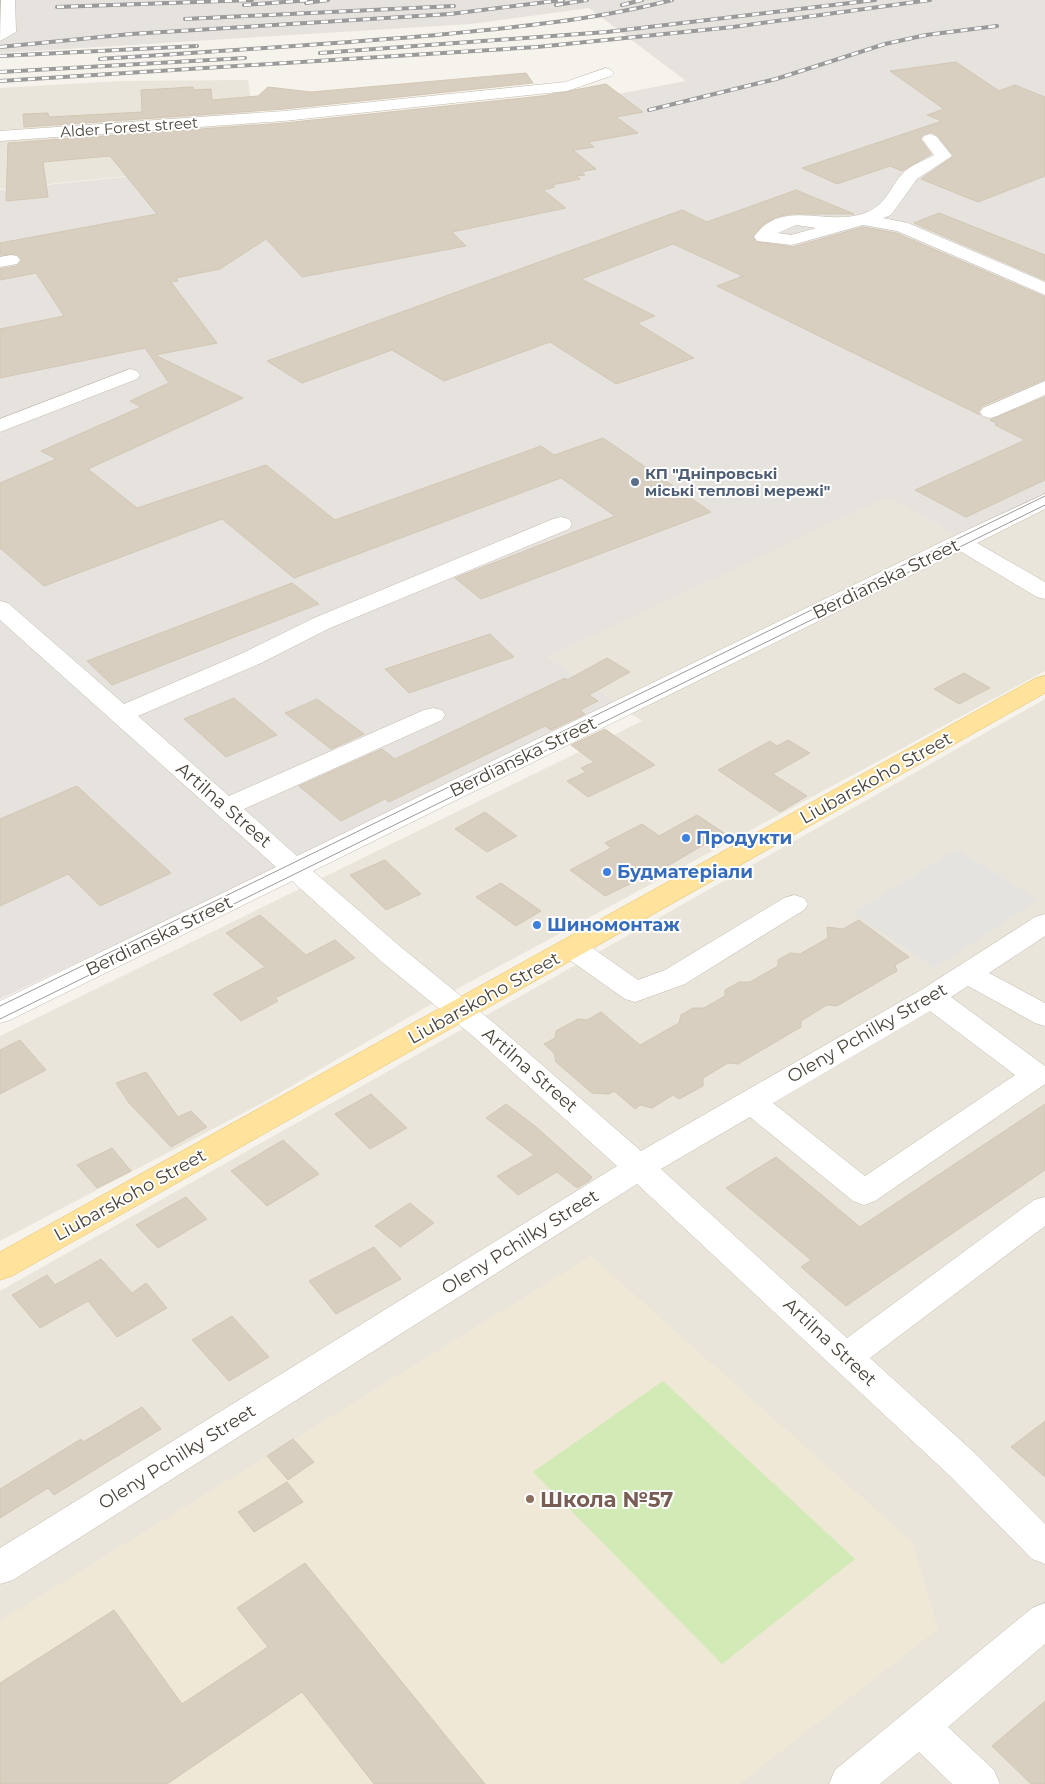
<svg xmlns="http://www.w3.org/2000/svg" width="1045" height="1784" viewBox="0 0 1045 1784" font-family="Montserrat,sans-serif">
<rect width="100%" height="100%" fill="#f6f3ec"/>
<g fill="#eae5da">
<path d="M248 80 256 137 263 162 0 189V88L121 81Z"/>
<path d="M888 495 956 535 1036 496 1045 501V671L457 989 266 1101 0 1241V1036L642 721 548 657Z"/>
<path d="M1045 699V1784H0V1291Z"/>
</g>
<path fill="#e6e2dd" d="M0 0H1045V493L956 535 888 496 548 657 616 703 376 822 0 999V190L263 162 686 81 589 8 471 24 0 53Z"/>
<path fill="#efe8d6" d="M591 1256 913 1543 938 1629 739 1784H0V1621Z"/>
<path fill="#d2eab5" d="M663 1381 855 1559 722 1664 533 1472Z"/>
<path fill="#e5e3e0" d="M957 849 1038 900 935 968 853 913Z"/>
<g fill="#d8cfc1" stroke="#d3c7b4">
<path d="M956 62 999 91 1015 85 1045 97V176L978 202 921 179 954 156 937 135 931 132 923 134 920 139 931 154 902 171 890 166 837 184 802 168 942 121 927 115 944 109 890 71Z"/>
<path d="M526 73 533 83 284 109 24 127 23 114 48 113 49 117 142 112 141 90 193 87 194 90 211 89 212 100 258 96 268 87 311 92Z"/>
<path d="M606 84 643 112 616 117 638 133 588 142 594 147 573 150 596 169 581 172 585 175 576 176 580 179 552 185 555 187 543 190 566 208 452 232 466 246 302 277 266 239 220 269 176 278 178 281 171 282 217 343 155 355 243 398 88 469 137 508 266 465 335 520 541 446 554 455 603 438 711 512 481 599 455 578 615 516 561 478 294 578 222 519 44 586 0 548V483L56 459 41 451 141 407 130 401 169 383 145 348 0 378V329L64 316 36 273 0 280V269L17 266 22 260 17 254 0 255V243L157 214 110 156 43 162 48 197 6 201 8 143 284 123 542 96Z"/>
<path d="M796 190 854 214H790L777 217 764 224 753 236 756 242 793 247 863 227 896 233 1045 297V379L982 406 978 412 980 415 717 286 743 276 673 244 581 279 655 316 637 323 694 358 616 384 550 342 444 381 392 350 302 383 267 361 682 210 707 222Z"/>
<path d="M939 213 1045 255V280L914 223Z"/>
<path d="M1045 397V480L966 517 915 490 1025 440 995 425 998 424 990 420Z"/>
<path d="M292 583 319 604 112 685 87 661Z"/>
<path d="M490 634 514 657 409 693 385 669Z"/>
<path d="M607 658 630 672 589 695 598 701 580 710 585 714 551 730 545 726 389 802 385 799 341 821 299 786 382 749 395 759 565 678 567 680Z"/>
<path d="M964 673 990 688 959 704 934 689Z"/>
<path d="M234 698 277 735 226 757 184 719Z"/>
<path d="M317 699 329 708 364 734 331 749 285 713Z"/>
<path d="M605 729 655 765 588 797 567 781 586 772 581 768 594 762 571 745Z"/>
<path d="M788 740 810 753 773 774 807 796 780 812 718 770 770 741 777 746Z"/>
<path d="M77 786 171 873 100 906 68 874 0 906V819Z"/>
<path d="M485 812 517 836 487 852 455 829Z"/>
<path d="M697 815 724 833 671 864 605 896 570 870 611 848 605 843 642 824 659 836Z"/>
<path d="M385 860 421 894 386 910 350 875Z"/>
<path d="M501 883 541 911 516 926 476 897Z"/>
<path d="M260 915 306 955 335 940 355 958 275 998 278 1001 241 1021 213 994 265 967 226 933Z"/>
<path d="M859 920 909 957 895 965 897 971 837 1006 827 1005 801 1021V1027L738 1064 728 1063 703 1078V1086L679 1099 673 1095 652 1108 640 1105 635 1109 614 1091 609 1094 592 1093 556 1062 554 1053 544 1044 555 1038 556 1031 578 1019 587 1020 601 1012 640 1045 679 1023 681 1015 693 1008H704L725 996V990L739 982H750L778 966V960L790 953 800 954 828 938 827 927 843 929Z"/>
<path d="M20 1040 46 1070 0 1094V1050Z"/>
<path d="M146 1072 178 1117 191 1111 207 1127 171 1147 129 1103 116 1083Z"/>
<path d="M371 1094 407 1128 370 1149 335 1114Z"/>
<path d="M506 1104 535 1126 592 1177 589 1181 577 1188 557 1172 518 1195 497 1176 534 1155 486 1118Z"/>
<path d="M1045 1104V1170L846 1306 801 1267 811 1260 726 1188 776 1157 860 1227Z"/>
<path d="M283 1140 319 1174 267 1206 231 1171Z"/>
<path d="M112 1148 131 1171 97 1188 77 1165Z"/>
<path d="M186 1197 207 1219 158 1248 136 1225Z"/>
<path d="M410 1203 434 1223 400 1247 375 1226Z"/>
<path d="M374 1247 401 1279 336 1314 309 1281Z"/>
<path d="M101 1259 132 1293 146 1283 167 1308 117 1337 88 1301 40 1328 12 1295 47 1275 55 1285Z"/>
<path d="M232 1316 269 1357 229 1381 192 1340Z"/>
<path d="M142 1407 161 1429 54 1495 48 1488 0 1518V1489L81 1439 83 1442Z"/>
<path d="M1045 1421V1477L1011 1447Z"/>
<path d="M293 1439 314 1462 288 1480 267 1456Z"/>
<path d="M287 1482 303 1502 254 1532 238 1512Z"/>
<path d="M305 1563 485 1784H374L302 1692 167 1784H0V1683L114 1610 182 1704 268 1647 237 1608Z"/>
<path d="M1045 1701V1784H1031L992 1746Z"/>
</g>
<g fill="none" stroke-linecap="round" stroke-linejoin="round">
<defs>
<g id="minor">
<path d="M1 0H15L16 32 0 41Z"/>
<path d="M606 68 611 70 614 73 611 76 567 91 284 121 0 141V131L284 111 565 82Z"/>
<path d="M930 134 936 136 952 156 917 179 891 215 883 218 908 223 1045 282V295L897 231 863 225 792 245 757 241 754 237C781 198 825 226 862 214 887 206 888 189 904 172 912 165 925 160 934 155L922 139 924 136ZM796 225 816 228 791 235 778 233Z"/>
<path d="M11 255 17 256 20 260 17 264 0 267V257Z"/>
<path d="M130 369 137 371 140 375 137 379 0 432V419Z"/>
<path d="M1045 381V395L997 416 990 418 983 416 980 412 983 408Z"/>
<path d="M1045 494V509L977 543 1045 582V599L1037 597 960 551 313 871 402 948 494 1023 641 1151 921 990 1035 917 1045 914V936L989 973 1045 1003V1026L1035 1023 968 986 951 997 1045 1066V1084L875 1201 864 1205 853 1201 750 1117 661 1169 847 1338 1034 1200 1045 1197V1226L870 1358 977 1455 1045 1524V1564L1032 1559 951 1477 637 1184 13 1580 0 1584V1548L617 1166 474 1037 382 962 292 881 10 1020 0 1023V1001L276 867 0 620V601L8 603 124 704 243 653 314 618 553 519 561 517 569 519 572 524 569 529 330 628 261 663 138 716 229 796 424 710 433 708 442 710 445 715 442 720 244 809 297 856 952 537ZM930 1011 1015 1075 865 1176 773 1103Z"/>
<path d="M794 895 804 898 808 904 804 910 685 984 635 1002 625 999 564 956 560 949 564 942 574 940 584 942 638 980 665 970 784 898Z"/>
<path d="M1045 1603V1644L948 1727 994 1770 1000 1784H952L919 1752 880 1784H829L835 1770 1032 1608Z"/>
</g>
<path id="major" d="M1045 676V693L12 1276 0 1280V1252L1036 678Z"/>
</defs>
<use href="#minor" stroke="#c2bbae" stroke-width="1"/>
<use href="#major" stroke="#e6c16a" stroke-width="1"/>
<use href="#minor" fill="#fff" fill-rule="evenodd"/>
<use href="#major" fill="#ffe39c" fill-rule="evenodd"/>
<g stroke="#9a9a9a" stroke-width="1">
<path d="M0 1006 1045 496"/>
<path d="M0 1019 1045 505"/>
</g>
<defs>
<g id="rail">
<path d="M306 3 328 0"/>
<path d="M244 5 311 0"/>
<path d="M556 5 587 0"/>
<path d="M622 5 642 0"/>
<path d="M57 7 252 0"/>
<path d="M185 19 454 6"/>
<path d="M0 47 131 34 450 14 563 0"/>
<path d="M320 53 607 32 875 0"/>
<path d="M0 56 197 46"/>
<path d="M100 59C208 52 317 45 425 36 508 28 591 21 672 0"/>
<path d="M0 72 245 58"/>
<path d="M0 81 537 47 733 27 930 0"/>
<path d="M649 110 776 79 885 44 926 35 997 26"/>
</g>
</defs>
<use href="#rail" stroke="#9a9a9a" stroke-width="4"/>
<use href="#rail" stroke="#fff" stroke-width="2.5" stroke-dasharray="7" stroke-linecap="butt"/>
</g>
<circle fill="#5c6f8a" stroke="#fff" stroke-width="2" cx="635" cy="482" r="5"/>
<g fill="#3f7fe0" stroke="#fff" stroke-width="2">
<circle cx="686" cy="838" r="5"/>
<circle cx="607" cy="872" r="5"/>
<circle cx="537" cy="925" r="5"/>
</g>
<circle fill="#8d6e63" stroke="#fff" stroke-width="2" cx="530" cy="1499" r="5"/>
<g text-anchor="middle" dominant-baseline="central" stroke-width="4" stroke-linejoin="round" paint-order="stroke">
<g font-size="15" fill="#4b4439" stroke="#fff">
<text transform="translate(129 127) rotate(-4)">Alder Forest street</text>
</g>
<g font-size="15" font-weight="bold" fill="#4e5e75" stroke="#fff" text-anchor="start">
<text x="645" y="473">КП "Дніпровські<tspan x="645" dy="17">міські теплові мережі"</tspan></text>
</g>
<g font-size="18" fill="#4b4439" stroke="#fff">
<text transform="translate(886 579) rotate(-26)">Berdianska Street</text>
<text transform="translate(523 757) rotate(-26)">Berdianska Street</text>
<text transform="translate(876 778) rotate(-29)">Liubarskoho Street</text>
<text transform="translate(224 805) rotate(41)">Artilna Street</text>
<text transform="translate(159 936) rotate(-26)">Berdianska Street</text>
<text transform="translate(484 998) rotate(-29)">Liubarskoho Street</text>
<text transform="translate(867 1033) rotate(-30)">Oleny Pchilky Street</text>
<text transform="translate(530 1070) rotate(41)">Artilna Street</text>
<text transform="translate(130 1195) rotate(-29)">Liubarskoho Street</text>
<text transform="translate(520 1242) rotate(-32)">Oleny Pchilky Street</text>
<text transform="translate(830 1342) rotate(43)">Artilna Street</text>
<text transform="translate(177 1457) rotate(-32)">Oleny Pchilky Street</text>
</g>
<g font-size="18" font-weight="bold" fill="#366cbe" stroke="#fff" text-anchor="start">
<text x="696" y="838">Продукти</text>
<text x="617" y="872">Будматеріали</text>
<text x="547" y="925">Шиномонтаж</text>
</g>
<g font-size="21" font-weight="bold" fill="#785e54" stroke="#fff" text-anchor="start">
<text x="540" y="1499">Школа №57</text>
</g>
</g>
</svg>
